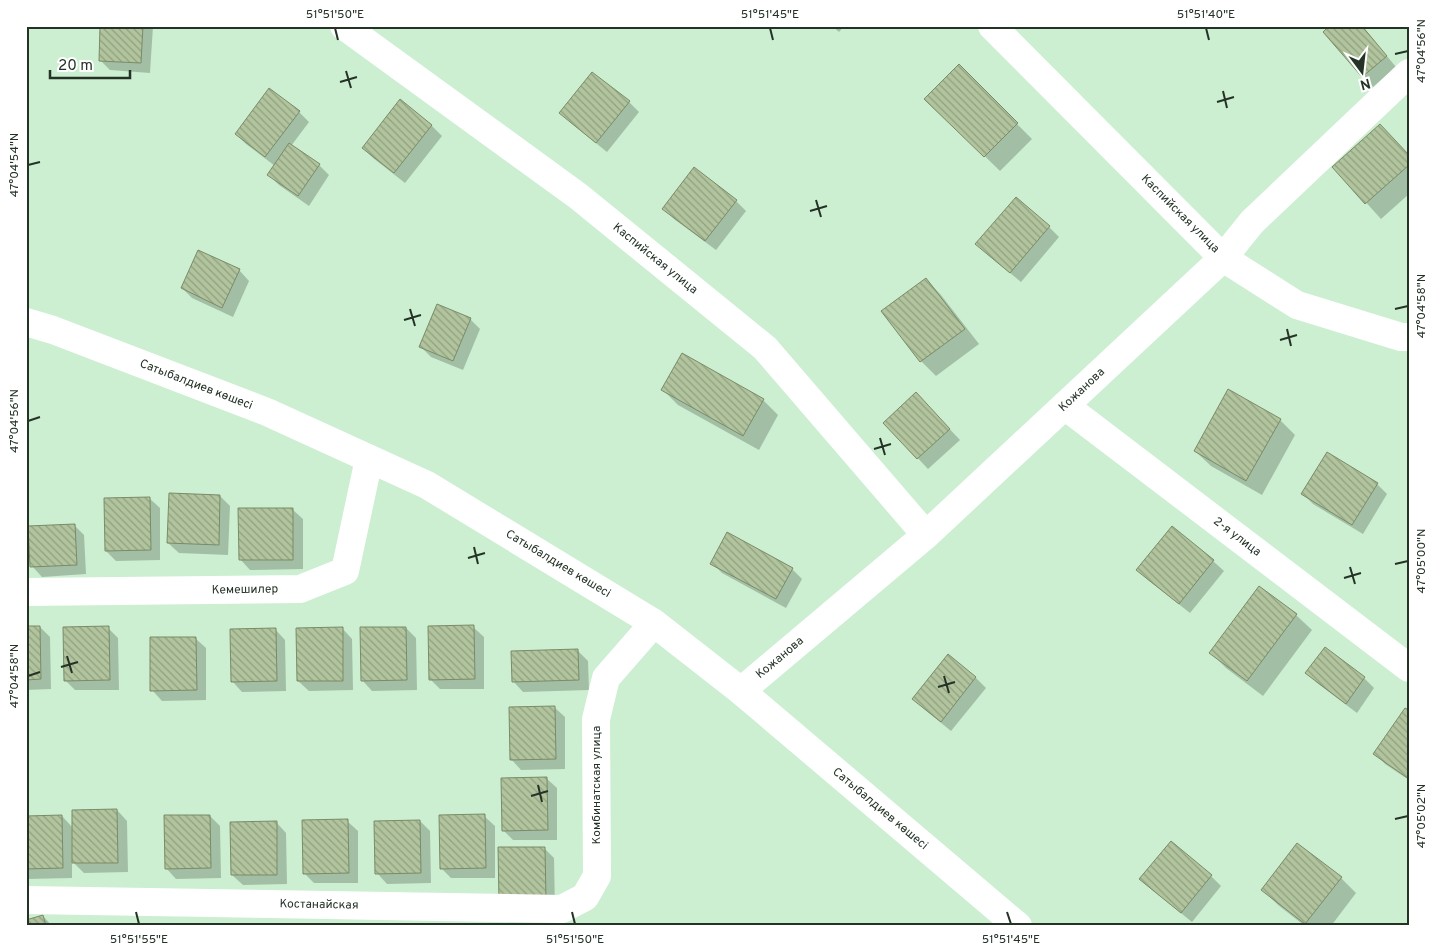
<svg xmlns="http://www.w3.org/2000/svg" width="1435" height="952" viewBox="0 0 1435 952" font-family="Overpass,sans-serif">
<defs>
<pattern id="building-back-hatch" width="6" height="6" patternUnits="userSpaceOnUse" patternTransform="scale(1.25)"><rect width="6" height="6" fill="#b1c49d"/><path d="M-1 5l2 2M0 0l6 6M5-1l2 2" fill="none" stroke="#90a080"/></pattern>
</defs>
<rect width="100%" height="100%" fill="#cbefd0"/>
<g fill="#0003">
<path d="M102 26H153L150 73 110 70 100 60Z"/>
<path d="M832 26H844L839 32Z"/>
<path d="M1362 26 1396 67 1373 87 1325 32Z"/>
<path d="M959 66 1032 139 1000 171 926 99Z"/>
<path d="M400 101 432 126 442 136 405 183 373 158 363 148Z"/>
<path d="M629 102 639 112 607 152 571 123 561 113Z"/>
<path d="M299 112 309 122 291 146 319 165 329 175 309 206 279 185 269 175 275 166 246 144 236 134Z"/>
<path d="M1409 156V194L1381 219 1334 167Z"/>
<path d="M736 201 746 211 716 250 674 219 664 208Z"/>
<path d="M1049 227 1059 237 1021 282 987 254Z"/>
<path d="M239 270 249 281 233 317 192 298 182 288Z"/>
<path d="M926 279 941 295 979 344 936 376 921 361 883 312Z"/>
<path d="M470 319 480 329 463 370 431 357 420 346Z"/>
<path d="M663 390 763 400 778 415 759 450 678 405Z"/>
<path d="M926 404 960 440 928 469 885 423Z"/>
<path d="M1280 420 1295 435 1262 495 1211 466 1195 451Z"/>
<path d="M1377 484 1387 494 1363 534 1313 504 1303 494Z"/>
<path d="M220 496 230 506 228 555 179 553 168 543Z"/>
<path d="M149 498 160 508V560L116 561 106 551Z"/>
<path d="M292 509 303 519V569L250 570 240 559Z"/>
<path d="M74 525 84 535 86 574 42 577 32 566Z"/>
<path d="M1172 528 1213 561 1224 571 1190 613 1148 580 1138 570Z"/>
<path d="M712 563 792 569 802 579 786 608 722 573Z"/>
<path d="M1260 588 1296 615 1312 630 1263 696 1226 668 1211 653Z"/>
<path d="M26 627H40L50 637 51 689 26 690Z"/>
<path d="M473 627 484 637V689H440L430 679Z"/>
<path d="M108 628 118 638 119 690H75L65 680Z"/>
<path d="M342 628 352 639 353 690 309 691 298 681Z"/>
<path d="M406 628 416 638 417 690 372 691 362 680Z"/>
<path d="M275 629 285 640 286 691 242 692 232 681Z"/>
<path d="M195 638 206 648V700L162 701 152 690Z"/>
<path d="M1325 649 1364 678 1374 688 1357 713 1317 683 1307 673Z"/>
<path d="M578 651 588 661 589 690 523 692 513 681Z"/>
<path d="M948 656 976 678 986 688 951 731 924 709 914 699Z"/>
<path d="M554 707 565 717V769L521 770 511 759Z"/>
<path d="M1409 712V780L1385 764 1375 753Z"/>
<path d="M546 778 557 788V840H513L503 830Z"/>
<path d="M117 810 127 821 128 872 84 873 72 861V878L28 879 26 877V817L62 816 73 828Z"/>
<path d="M210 816 220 826 221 878 176 879 166 868Z"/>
<path d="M484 816 495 826V878H451L441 868Z"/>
<path d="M347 821 358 831V883H314L304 873Z"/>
<path d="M420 821 430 831 431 883 387 884 377 873Z"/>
<path d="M276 822 286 833 287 884 243 885 232 875Z"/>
<path d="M1171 843 1211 876 1221 886 1192 922 1151 889Z"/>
<path d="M544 848 554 858 555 910 511 911Z"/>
<path d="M1341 878 1356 893 1331 926H1305L1278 905 1263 890Z"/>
<path d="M43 916 52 926H26Z"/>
</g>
<g fill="url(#building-back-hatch)" stroke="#7a8b67">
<path d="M100 26H143L141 63 99 61Z"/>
<path d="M1329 26H1362L1387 56 1362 77 1323 32Z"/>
<path d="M959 64 1018 123 984 157 924 99Z"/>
<path d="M592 72 630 101 596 143 559 113Z"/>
<path d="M269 88 300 111 265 157 235 134Z"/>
<path d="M400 99 432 125 394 173 362 148Z"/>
<path d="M1380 124 1409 155V165L1365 204 1332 167Z"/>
<path d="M289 143 320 164 298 196 267 175Z"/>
<path d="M694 167 737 200 705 241 662 209Z"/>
<path d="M1016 197 1050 226 1010 273 975 244Z"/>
<path d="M198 250 240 269 222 308 181 288Z"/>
<path d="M926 278 965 329 920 362 881 311Z"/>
<path d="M437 304 471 318 453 361 419 347Z"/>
<path d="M682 353 764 399 743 436 661 390Z"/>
<path d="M1228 389 1281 419 1246 481 1194 451Z"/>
<path d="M916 392 950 429 917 459 883 423Z"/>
<path d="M1327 452 1378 483 1352 525 1301 494Z"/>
<path d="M169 493 220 495 219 545 167 543Z"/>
<path d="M150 497 151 550 105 551 104 498Z"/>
<path d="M238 508H293V560H239Z"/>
<path d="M75 524 77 565 30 567 28 526Z"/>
<path d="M1172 526 1214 560 1179 604 1136 570Z"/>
<path d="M727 532 793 568 776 599 710 564Z"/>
<path d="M1259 586 1297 614 1247 681 1209 653Z"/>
<path d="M474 625 475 679 429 680 428 626Z"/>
<path d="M26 626H40L41 679 26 680Z"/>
<path d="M109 626 110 680 64 681 63 627Z"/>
<path d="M343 627V681H297L296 628Z"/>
<path d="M360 627H406L407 680 361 681Z"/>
<path d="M276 628 277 681 231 682 230 629Z"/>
<path d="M150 637H196L197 690 150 691Z"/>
<path d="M1325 647 1365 677 1346 704 1305 673Z"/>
<path d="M578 649 579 680 512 682 511 651Z"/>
<path d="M948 654 976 677 941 722 912 699Z"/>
<path d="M555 706 556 759 510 760 509 707Z"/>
<path d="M1405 708 1409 710V779L1373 754Z"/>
<path d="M547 777 548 830 502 831 501 778Z"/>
<path d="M117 809 118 863H72V810Z"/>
<path d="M485 814 486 868 440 869 439 815Z"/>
<path d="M62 815 63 868 26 869V816Z"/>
<path d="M164 815H210L211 868 165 869Z"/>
<path d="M348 819 349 873 303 874 302 820Z"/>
<path d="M420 820 421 873 375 874 374 821Z"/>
<path d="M277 821V875H231L230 822Z"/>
<path d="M1171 841 1212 875 1181 913 1139 879Z"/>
<path d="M1297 843 1342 877 1305 924 1261 890Z"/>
<path d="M498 847H545L546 900 499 901Z"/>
<path d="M43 915 46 926H26V920Z"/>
</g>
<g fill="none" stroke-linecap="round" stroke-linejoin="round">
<g stroke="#fff" stroke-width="28">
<path d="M344 26 578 196 765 348 926 535"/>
<path d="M992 26 1223 258 1297 305 1401 337H1409"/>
<path d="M1065 406 1409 668"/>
<path d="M26 592 300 589 345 571 369 459"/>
<path d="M741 691 926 535 1223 258 1252 222 1409 73"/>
<path d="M26 900 562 909 585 897 597 876 596 719 606 678 654 623"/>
</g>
<path stroke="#fff" stroke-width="28" d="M26 322 53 330 267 412 427 485 654 623 741 691 1018 926"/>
</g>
<path fill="none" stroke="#253327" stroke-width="2" d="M335 28 338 40M770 28 773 40M1206 28 1209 40M1395 54 1408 51M346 71 351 88M340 82 357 77M1223 91 1227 108M1217 102 1234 97M28 165 40 162M816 200 821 217M810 211 827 206M410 309 415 326M1395 309 1408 306M404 320 421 315M1287 329 1291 346M1280 340 1297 335M28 421 40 417M880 438 885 455M874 449 891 444M474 547 478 564M468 558 485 553M1395 564 1408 561M1350 567 1355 584M1344 578 1361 573M67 656 72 673M61 667 78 662M28 676 40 672M944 676 949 693M938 687 955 682M538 785 542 802M531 796 548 791M1395 819 1408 816M136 912 139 924M572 912 575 924M1007 912 1011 924"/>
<g text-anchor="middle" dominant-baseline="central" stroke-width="4" stroke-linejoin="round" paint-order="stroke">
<g font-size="12" fill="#253327" stroke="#fff">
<text transform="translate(1180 214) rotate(45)">Каспийская улица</text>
<text transform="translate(655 259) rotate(39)">Каспийская улица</text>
<text transform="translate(196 385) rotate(21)">Сатыбалдиев көшесі</text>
<text transform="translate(1082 390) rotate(-43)">Кожанова</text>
<text transform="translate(1237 537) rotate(37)">2-я улица</text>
<text transform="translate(558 564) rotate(31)">Сатыбалдиев көшесі</text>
<text transform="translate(245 590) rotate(-1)">Кемешилер</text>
<text transform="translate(780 658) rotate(-40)">Кожанова</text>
<text transform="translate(597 785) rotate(-90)">Комбинатская улица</text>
<text transform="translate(880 809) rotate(40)">Сатыбалдиев көшесі</text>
<text transform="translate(319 905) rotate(1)">Костанайская</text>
</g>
</g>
<rect width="1435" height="952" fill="none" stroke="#ffffff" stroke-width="55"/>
<g transform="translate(1362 72) rotate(165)" stroke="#ffffff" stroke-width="4" paint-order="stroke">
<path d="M0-4L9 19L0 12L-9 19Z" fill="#253327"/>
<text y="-8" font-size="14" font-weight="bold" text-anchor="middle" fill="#253327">N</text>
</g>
<path d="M50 70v8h80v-8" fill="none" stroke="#253327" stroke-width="2.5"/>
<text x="58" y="70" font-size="15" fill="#253327" stroke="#ffffff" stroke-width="4" paint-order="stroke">20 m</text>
<rect x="28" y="28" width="1380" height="896" fill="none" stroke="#253327" stroke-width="2"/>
<g font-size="12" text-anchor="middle" fill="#253327">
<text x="335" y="18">51°51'50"E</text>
<text x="770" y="18">51°51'45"E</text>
<text x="1206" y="18">51°51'40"E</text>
<text transform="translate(1421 51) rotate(-90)" y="4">47°04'56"N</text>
<text transform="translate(14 165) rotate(-90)" y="4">47°04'54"N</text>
<text transform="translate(1421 306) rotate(-90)" y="4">47°04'58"N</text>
<text transform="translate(14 421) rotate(-90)" y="4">47°04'56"N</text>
<text transform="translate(1421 561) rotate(-90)" y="4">47°05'00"N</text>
<text transform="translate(14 676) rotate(-90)" y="4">47°04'58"N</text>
<text transform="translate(1421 816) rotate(-90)" y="4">47°05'02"N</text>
<text x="139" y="943">51°51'55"E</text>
<text x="575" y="943">51°51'50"E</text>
<text x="1011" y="943">51°51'45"E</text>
</g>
</svg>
